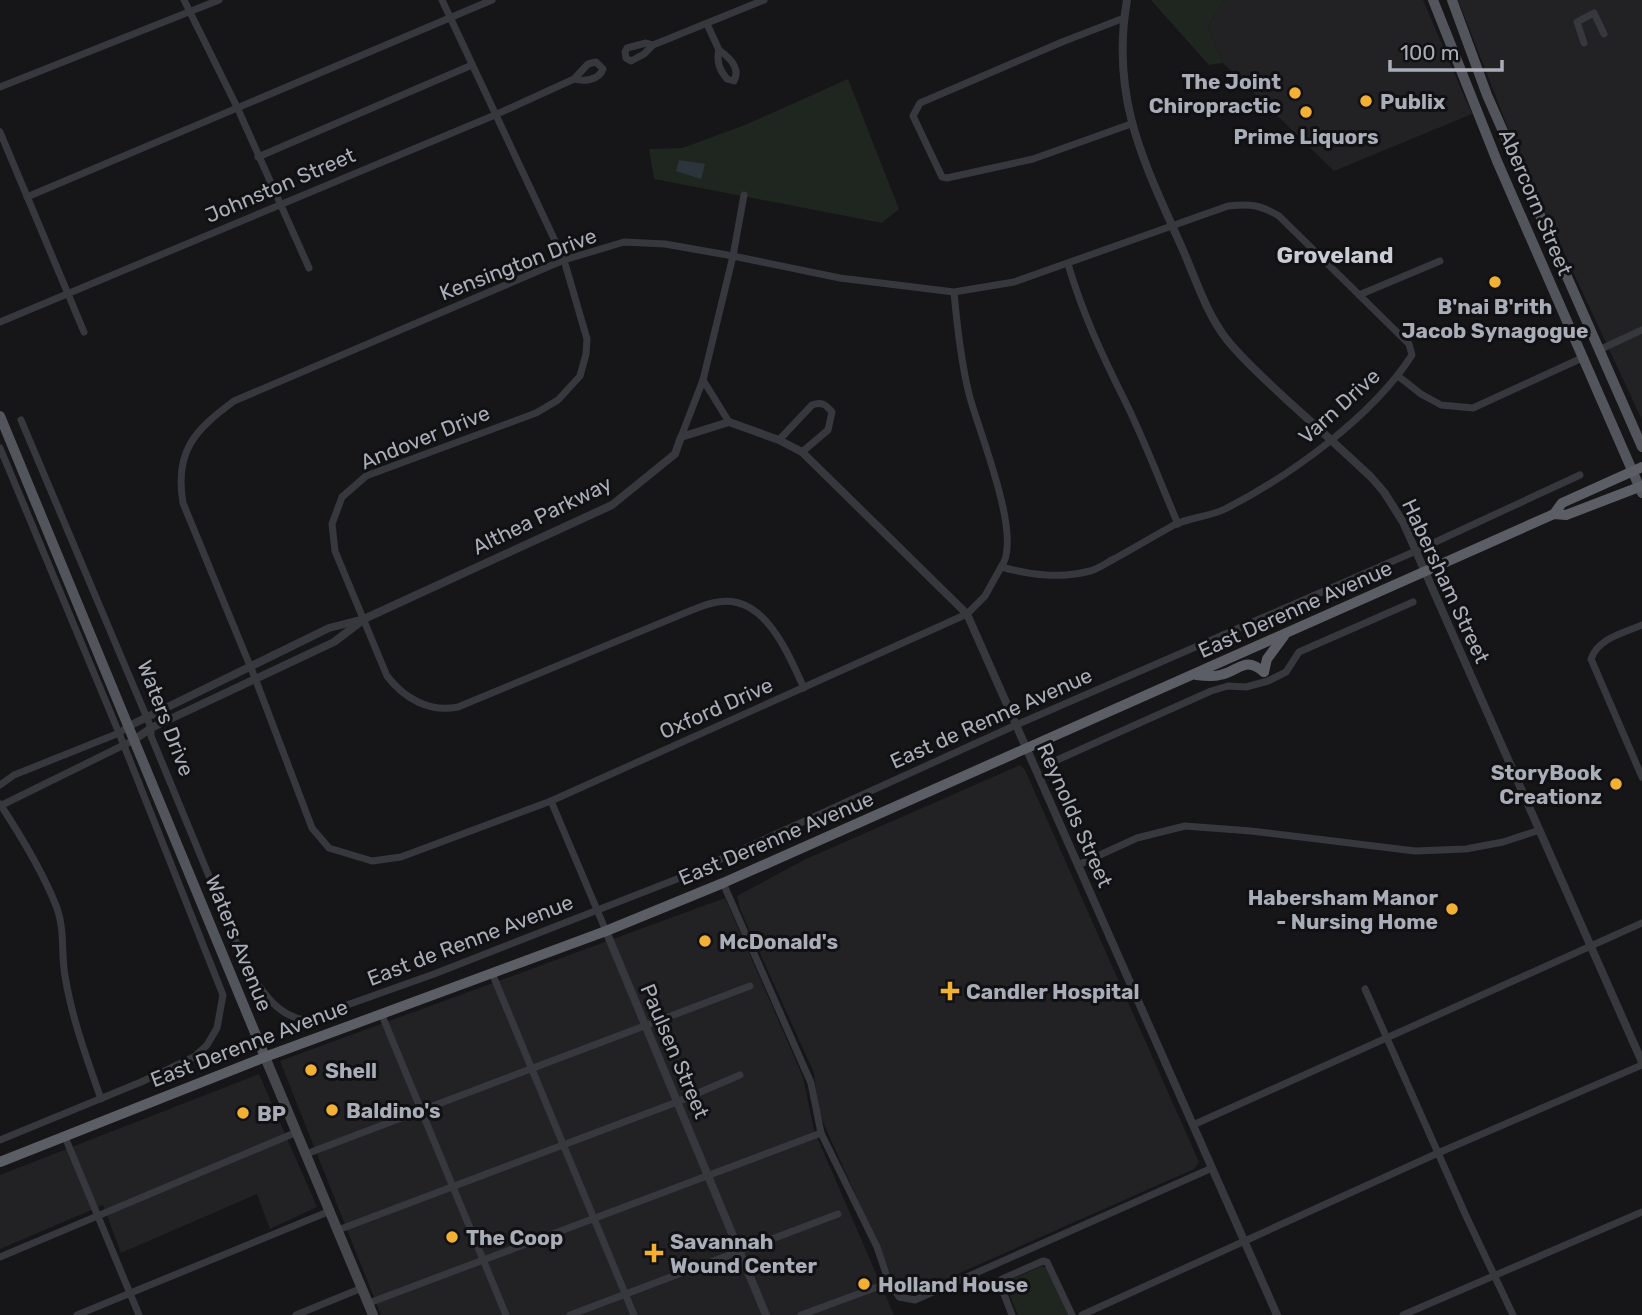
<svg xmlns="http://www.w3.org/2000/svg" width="1642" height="1315" viewBox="0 0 1642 1315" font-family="Rubik,sans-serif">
<rect width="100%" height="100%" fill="#161618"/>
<g fill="#222225">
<path d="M1223 0H1423L1472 114 1334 171 1223 63 1208 28Z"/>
<path d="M1458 0H1642V420L1519 156Z"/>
<path d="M1020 765 1025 770 1199 1162 1194 1169 917 1292 908 1291 898 1288 893 1279 819 1113 814 1073 740 909 737 896 806 859Z"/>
<path d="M725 898 803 1077 814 1130 894 1315H381L280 1061Z"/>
<path d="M259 1074 317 1207 270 1229 257 1194 121 1253 103 1205 0 1249V1175Z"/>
</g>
<g fill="#1e261f">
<path d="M1151 0H1223L1208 28 1223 63 1209 65Z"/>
<path d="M848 79 899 209 882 223 654 179 649 149 682 148 696 143 745 125Z"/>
<path d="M1042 1266 1047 1269 1068 1315H1018L1007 1289 1008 1281Z"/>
</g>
<path fill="#2c353c" d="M679 160 705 164 701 179 676 171Z"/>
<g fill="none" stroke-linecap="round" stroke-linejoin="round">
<g stroke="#37383d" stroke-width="7">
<path d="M184 0 237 107 309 268"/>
<path d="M442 0 564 260 587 339 586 354 580 376 558 400 536 413 366 476 342 497 332 524 335 551 387 676C404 698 429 713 458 707L692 610C700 607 709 603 718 602 765 594 788 654 804 688"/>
<path d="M1124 18 1062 42 920 103 913 116 942 177 947 178 1033 159 1131 124"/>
<path d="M707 24 719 50C716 61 720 71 727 79L734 81C741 68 729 57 719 50"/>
<path d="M1584 43 1577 22 1594 13 1604 34"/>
<path d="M653 45 646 43 627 48 625 52 626 58 631 61 644 54 653 45 764 0"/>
<path d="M0 87 219 0"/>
<path d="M0 132 84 332"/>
<path d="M258 157 472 65"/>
<path d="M27 197 492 0"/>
<path d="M1068 264C1082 312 1102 355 1124 399 1144 439 1160 482 1178 524"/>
<path d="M954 292C957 326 961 361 969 394 978 430 1024 538 1001 567L985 596 967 614 551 801 401 857 372 861 329 848 312 828 255 678 183 503C174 451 195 430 234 401L564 260 624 242 665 244 733 256 840 278 954 292 1014 282 1228 206C1250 204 1259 204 1279 216L1409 344 1412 355C1372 417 1290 476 1225 509 1209 517 1190 517 1174 525 1154 536 1134 548 1114 559 1106 563 1098 569 1090 571 1060 579 1031 575 1001 567"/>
<path d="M1359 295 1440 261"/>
<path d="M0 322 495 115 574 79 588 64 596 62 603 69C599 80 584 82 574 79"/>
<path d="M1599 350 1642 330"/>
<path d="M1398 376 1421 394 1441 405 1473 408 1582 358"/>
<path d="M703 380 729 422"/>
<path d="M21 420 147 718 151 728V736L247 968C262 991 277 1016 305 1020L434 974 677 879 1016 725 1416 551 1580 475"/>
<path d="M681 437 703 380 733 256 744 195"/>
<path d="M779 440 812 405C822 401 826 405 832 412L828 430 802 452"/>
<path d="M0 448 119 733 223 995 217 1028 207 1045 194 1057 141 1082 0 1140"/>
<path d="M1642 625C1624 633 1598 638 1591 659L1642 777"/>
<path d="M1057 760 1211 691 1228 686 1246 687 1268 681 1286 672 1299 652 1413 602"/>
<path d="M0 785 14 775 119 733 129 726"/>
<path d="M551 801 606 931"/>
<path d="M0 804C21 836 43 872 57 908 65 930 61 954 65 976 72 1019 87 1059 101 1099"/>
<path d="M0 806 134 740"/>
<path d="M1078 865 1137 838 1185 826 1251 831 1415 851 1466 849 1503 842 1540 830"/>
<path d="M723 883 811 1083 821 1133 877 1247 888 1279 899 1297 915 1300 1212 1168"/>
<path d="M492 973 634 1315"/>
<path d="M1365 989 1467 1218 1513 1315"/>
<path d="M381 1013 506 1315"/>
<path d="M1193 1125 1642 923"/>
<path d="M65 1137 139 1315"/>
<path d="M306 1154 750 986"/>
<path d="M338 1230 677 1102 740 1075"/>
<path d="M0 1257 297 1132"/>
<path d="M369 1303 821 1133"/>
<path d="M77 1315 330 1211"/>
<path d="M296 1315 362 1288"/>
<path d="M570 1315 838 1214"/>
<path d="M801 1315 877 1287"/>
<path d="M1012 1315 1000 1284 1002 1279 1043 1261 1047 1262 1072 1315"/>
<path d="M1082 1315 1438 1153 1642 1065"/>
<path d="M1403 1315 1642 1212"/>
</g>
<g stroke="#37383d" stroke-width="8">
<path d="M1127 0C1110 99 1144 162 1183 250 1196 280 1207 315 1228 341 1246 363 1267 381 1288 401 1316 426 1343 451 1371 477L1384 492 1403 522 1642 1062"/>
<path d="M129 726 329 628 364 619 612 505 675 454 681 437 729 422 779 440 802 452 967 614 1277 1315"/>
<path d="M134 740 151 728 334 642 359 623"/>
<path d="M606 931 766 1315"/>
</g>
<path stroke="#45474d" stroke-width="10" d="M265 1057 373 1315"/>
<g stroke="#53555c" stroke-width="10">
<path d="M1433 0 1497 161 1642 493"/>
<path d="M1452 0 1487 95 1642 447"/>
<path d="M0 416 265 1057"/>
</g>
<g stroke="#5b5e65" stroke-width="10">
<path d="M1554 514 1562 503 1642 467"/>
<path d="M1264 672 1267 659 1284 636"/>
<path d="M1196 675C1204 676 1213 677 1220 675 1241 670 1244 656 1264 672"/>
<path d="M0 1162 265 1057 606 931 723 883 1554 514 1566 515 1642 486"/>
</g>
</g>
<g fill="#f2b134" stroke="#111113" stroke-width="2.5">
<circle cx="1295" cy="93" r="7"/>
<circle cx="1366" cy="101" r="7"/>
<circle cx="1306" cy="112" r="7"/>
<circle cx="1495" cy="282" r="7"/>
<circle cx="1616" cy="784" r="7"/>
<circle cx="1452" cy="909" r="7"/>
<circle cx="705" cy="941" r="7"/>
<path d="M946.5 980.5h7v7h7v7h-7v7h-7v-7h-7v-7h7z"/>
<circle cx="311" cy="1070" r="7"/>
<circle cx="332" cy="1110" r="7"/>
<circle cx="243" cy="1113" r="7"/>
<circle cx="452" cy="1237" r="7"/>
<path d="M650.5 1242.5h7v7h7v7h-7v7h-7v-7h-7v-7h7z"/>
<circle cx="864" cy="1284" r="7"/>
</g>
<g text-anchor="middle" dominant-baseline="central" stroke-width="6" stroke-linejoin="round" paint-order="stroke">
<g font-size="21" font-weight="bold" fill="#a8adb8" stroke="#111113" text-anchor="start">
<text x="1281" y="81" text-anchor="end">The Joint<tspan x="1281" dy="24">Chiropractic</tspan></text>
<text x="1380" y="101">Publix</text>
<text x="1306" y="136" text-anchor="middle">Prime Liquors</text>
<text x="1495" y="306" text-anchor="middle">B'nai B'rith<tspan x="1495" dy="24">Jacob Synagogue</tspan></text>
<text x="1602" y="772" text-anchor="end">StoryBook<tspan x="1602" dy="24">Creationz</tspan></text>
<text x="1438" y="897" text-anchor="end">Habersham Manor<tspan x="1438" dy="24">- Nursing Home</tspan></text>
<text x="719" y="941">McDonald's</text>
<text x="966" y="991">Candler Hospital</text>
<text x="325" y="1070">Shell</text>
<text x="346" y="1110">Baldino's</text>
<text x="257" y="1113">BP</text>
<text x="466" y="1237">The Coop</text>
<text x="670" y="1241">Savannah<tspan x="670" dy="24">Wound Center</tspan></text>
<text x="878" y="1284">Holland House</text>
</g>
<g font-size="21" fill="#a8adb8" stroke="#111113">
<text transform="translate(280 185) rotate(-23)">Johnston Street</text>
<text transform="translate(1536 202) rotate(67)">Abercorn Street</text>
<text transform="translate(518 264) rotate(-21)">Kensington Drive</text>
<text transform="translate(1339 406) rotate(-42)">Varn Drive</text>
<text transform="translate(425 437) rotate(-22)">Andover Drive</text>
<text transform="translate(542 515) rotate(-26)">Althea Parkway</text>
<text transform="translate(1446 581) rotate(65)">Habersham Street</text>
<text transform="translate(1295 609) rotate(-24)">East Derenne Avenue</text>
<text transform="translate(716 708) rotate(-24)">Oxford Drive</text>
<text transform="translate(166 718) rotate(69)">Waters Drive</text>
<text transform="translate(991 718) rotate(-24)">East de Renne Avenue</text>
<text transform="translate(1075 815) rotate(66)">Reynolds Street</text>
<text transform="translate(776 838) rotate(-23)">East Derenne Avenue</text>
<text transform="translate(470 940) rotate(-21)">East de Renne Avenue</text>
<text transform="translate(239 943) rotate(68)">Waters Avenue</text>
<text transform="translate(249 1043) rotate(-21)">East Derenne Avenue</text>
<text transform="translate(675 1051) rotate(67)">Paulsen Street</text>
</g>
<g font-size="23" font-weight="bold" fill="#c9ccd4" stroke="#111113">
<text x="1335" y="255">Groveland</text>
</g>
</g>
<path d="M1390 60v10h112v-10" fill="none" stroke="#a8adb8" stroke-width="3.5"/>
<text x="1400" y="60" font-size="21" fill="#a8adb8" stroke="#111113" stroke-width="5" paint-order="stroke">100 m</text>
</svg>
